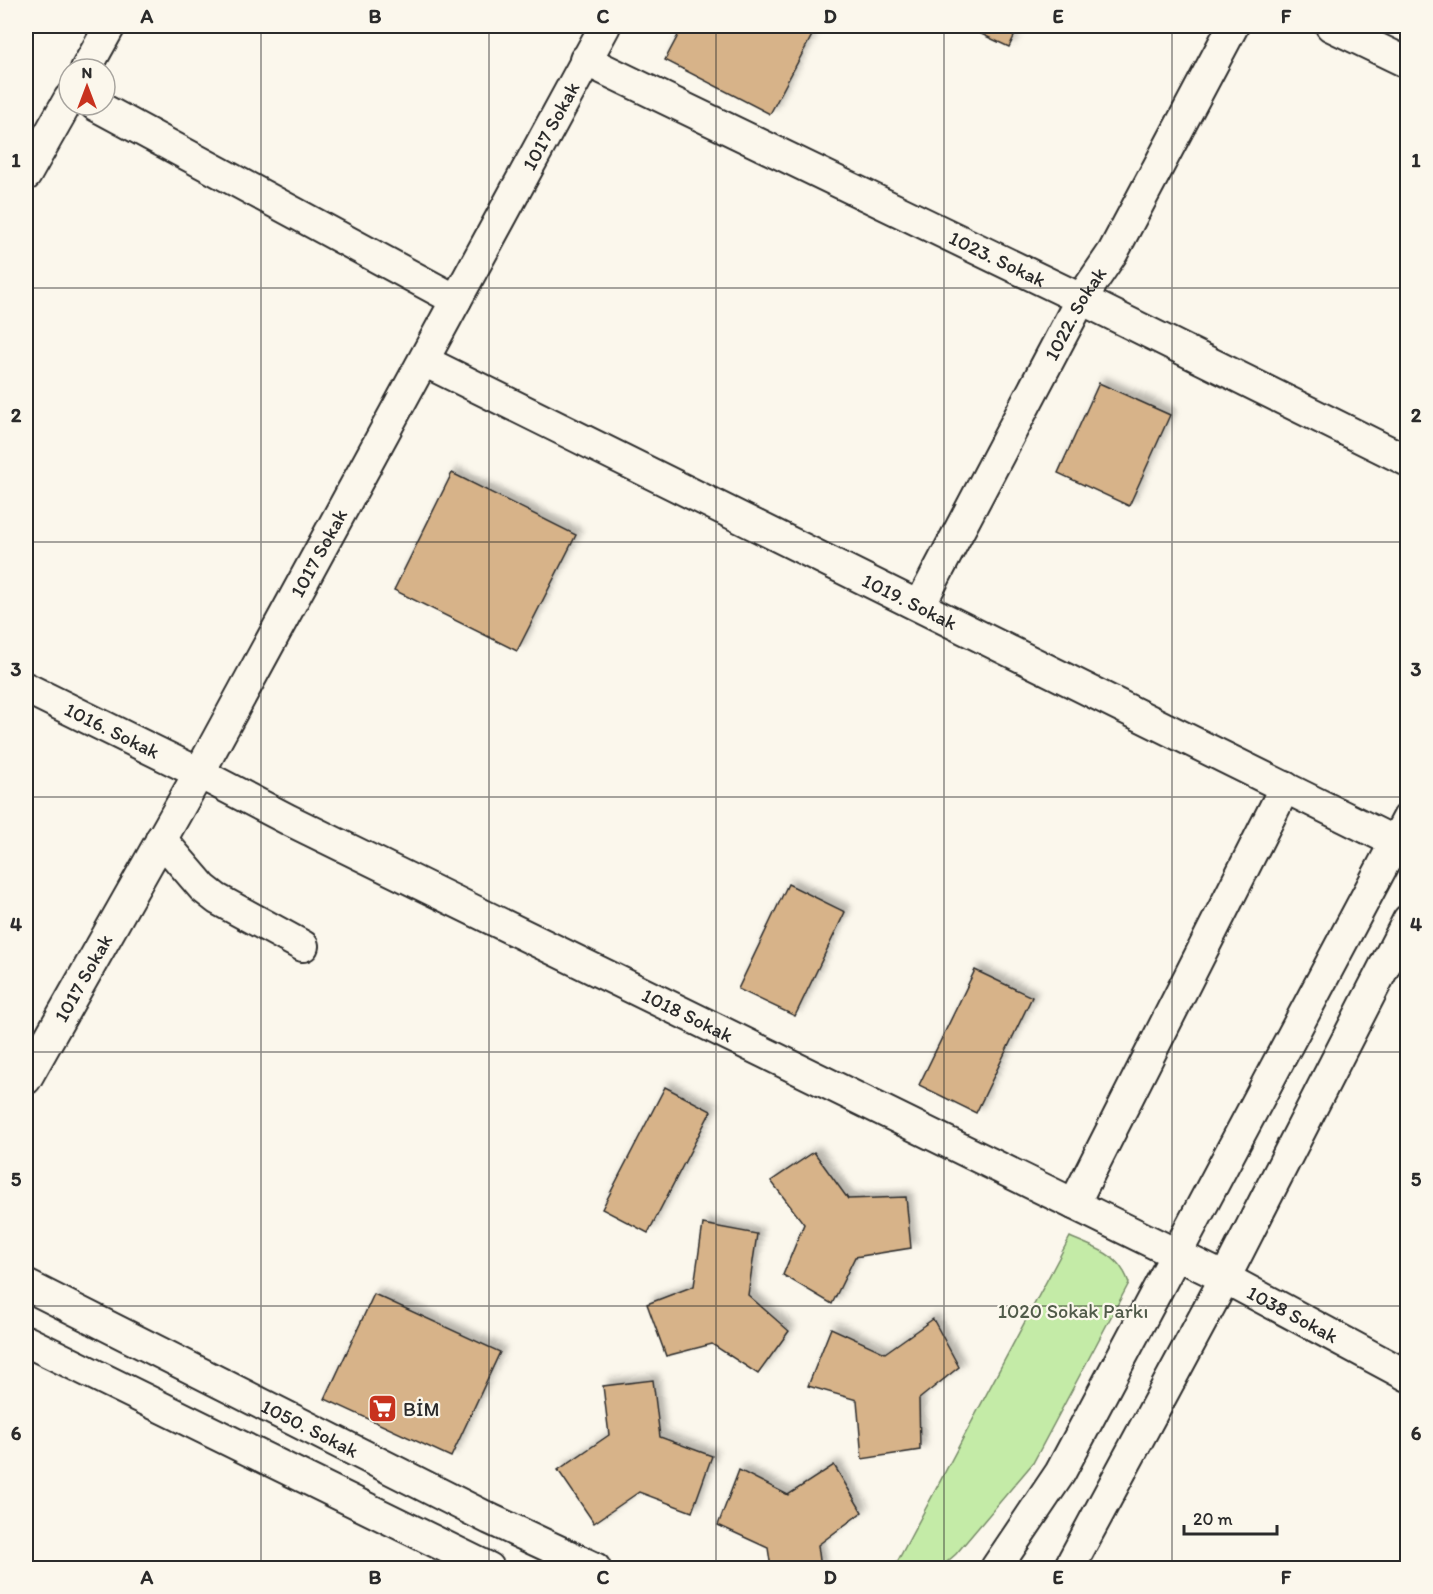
<svg xmlns="http://www.w3.org/2000/svg" width="1433" height="1594" viewBox="0 0 1433 1594" font-family="Itim,sans-serif">
<defs>
<filter id="shadow"><feDropShadow dx="5.5" dy="-5.5" stdDeviation="3" flood-color="#0004"/></filter>
</defs>
<rect width="100%" height="100%" fill="#fbf7ec"/>
<filter id="ink" filterUnits="userSpaceOnUse"><feTurbulence type="fractalNoise" baseFrequency=".0167" numOctaves="2"/><feDisplacementMap in="SourceGraphic" scale="12" xChannelSelector="R" yChannelSelector="G"/><feConvolveMatrix kernelMatrix="1 2 1 2 8 2 1 2 1" color-interpolation-filters="sRGB"/></filter>
<g filter="url(#ink)">
<path fill="#c4eba7" stroke="#788b69" stroke-width="1.5" d="M1070 1237C1096 1249 1119 1253 1129 1283L1033 1463 956 1554 940 1568H894Z"/>
<g fill="#d7b389" stroke="#2b2b2b" stroke-width="1.5" filter="url(#shadow)">
<path d="M683 26H817L770 114 665 60Z"/>
<path d="M964 26H1019L1009 47Z"/>
<path d="M1099 383 1170 415 1129 506 1058 473Z"/>
<path d="M452 473 576 535 517 651 394 590Z"/>
<path d="M788 884 845 912 795 1016 738 989Z"/>
<path d="M975 970 1032 997 976 1113 919 1085Z"/>
<path d="M665 1087 711 1111 648 1233 602 1209Z"/>
<path d="M814 1152 848 1199 906 1197 911 1248 855 1257 832 1304 783 1275 804 1224 771 1181Z"/>
<path d="M703 1224 757 1234 748 1295 789 1331 758 1374 712 1344 666 1356 647 1304 694 1286Z"/>
<path d="M374 1294 500 1352 451 1457 325 1399Z"/>
<path d="M933 1319 959 1367 919 1399 920 1450 862 1459 857 1400 808 1386 831 1328 885 1353Z"/>
<path d="M653 1380 660 1437 712 1456 692 1512 639 1492 594 1523 558 1470 609 1435 603 1386Z"/>
<path d="M834 1465 862 1512 818 1545 821 1568H771L768 1548 718 1525 739 1470 788 1495Z"/>
</g>
<g fill="none" stroke-linecap="round" stroke-linejoin="round">
<defs>
<g id="minor">
<path d="M1331 26 1408 63"/>
<path id="s1" d="M585 60 1081 299 1408 461"/>
<path d="M86 69 110 26"/>
<path d="M95 105 456 300"/>
<path d="M26 175 69 99"/>
<path id="s2" d="M424 361 1395 842"/>
<path id="s3" d="M920 605 1081 299 1113 252 1233 26"/>
<path id="s4" d="M26 688 199 773 289 820 1225 1278 1408 1376"/>
<path d="M161 839 203 888 217 899 303 946"/>
<path id="s5" d="M26 1079 199 773 605 26"/>
<path d="M1074 1204 1285 787"/>
<path id="s6" d="M26 1285 490 1519 595 1568"/>
<path d="M26 1341 489 1568"/>
<path d="M996 1568 1060 1473 1408 818"/>
<path d="M1069 1568 1225 1278 1408 920"/>
</g>
</defs>
<use href="#minor" stroke="#2b2b2b" stroke-width="34"/>
<use href="#minor" stroke="#fbf7ec" stroke-width="30"/>
</g>
</g>
<path fill="none" stroke="#2b2b2b" stroke-width="1.5" stroke-opacity="0.55" d="M261 26V1568M489 26V1568M716 26V1568M944 26V1568M1172 26V1568M26 288H1408M26 542H1408M26 797H1408M26 1052H1408M26 1306H1408"/>
<defs>
<symbol id="supermarket-square" viewBox="-11 -11 22 22"><rect x="-9" y="-9" width="18" height="18" rx="4" fill="#c8321e" stroke="#fbf7ec"/><path d="M-6-5.5h2.5l.6 2H6L4.5 2H-2.5L-4.4-4H-6ZM-1.5 3.2a1.3 1.3 0 1 0 .1 0ZM3 3.2a1.3 1.3 0 1 0 .1 0Z" fill="#fff"/></symbol>
</defs>
<g fill-rule="evenodd">
<use href="#supermarket-square" x="366" y="1392" width="33" height="33"/>
</g>
<g text-anchor="middle" dominant-baseline="central" stroke-width="4.5" stroke-linejoin="round" paint-order="stroke">
<g font-size="20" fill="#2b2b2b" stroke="#fbf7ec">
<text stroke="none"><textPath href="#s5" startOffset="1088">1017 Sokak</textPath></text>
<text stroke="none"><textPath href="#s1" startOffset="458">1023. Sokak</textPath></text>
<text stroke="none"><textPath href="#s3" startOffset="330">1022. Sokak</textPath></text>
<text stroke="none"><textPath href="#s5" startOffset="602">1017 Sokak</textPath></text>
<text stroke="none"><textPath href="#s2" startOffset="542">1019. Sokak</textPath></text>
<text stroke="none"><textPath href="#s4" startOffset="96">1016. Sokak</textPath></text>
<text stroke="none"><textPath href="#s5" startOffset="116">1017 Sokak</textPath></text>
<text stroke="none"><textPath href="#s4" startOffset="738">1018 Sokak</textPath></text>
<text stroke="none"><textPath href="#s4" startOffset="1413">1038 Sokak</textPath></text>
<text stroke="none"><textPath href="#s6" startOffset="318">1050. Sokak</textPath></text>
</g>
<g font-size="20" fill="#515b4a" stroke="#fbf7ec">
<text x="1073" y="1311">1020 Sokak Parkı</text>
</g>
<g font-size="20" fill="#2b2b2b" stroke="#fbf7ec" text-anchor="start">
<text x="403" y="1409">BİM</text>
</g>
</g>
<rect width="1433" height="1594" fill="none" stroke="#fbf7ec" stroke-width="66"/>
<g transform="translate(87 87)"><circle r="28" fill="#fbf7ec" stroke="#a8a59f" stroke-width="1.5"/>
<path d="M0-4.5L10 22L0 15L-10 22Z" fill="#c8321e"/>
<text y="-9" font-size="16" font-weight="bold" text-anchor="middle" fill="#2b2b2b">N</text>
</g>
<path d="M1184 1525v9h93v-9" fill="none" stroke="#2b2b2b" stroke-width="3"/>
<text x="1193" y="1525" font-size="18" fill="#2b2b2b" stroke="#fbf7ec" stroke-width="4.5" paint-order="stroke">20 m</text>
<rect x="33" y="33" width="1367" height="1528" fill="none" stroke="#2b2b2b" stroke-width="2"/>
<g font-size="20" text-anchor="middle" font-weight="bold" fill="#2b2b2b">
<text x="147" y="23">A</text>
<text x="375" y="23">B</text>
<text x="603" y="23">C</text>
<text x="830" y="23">D</text>
<text x="1058" y="23">E</text>
<text x="1286" y="23">F</text>
<text x="16" y="167">1</text>
<text x="1416" y="167">1</text>
<text x="16" y="422">2</text>
<text x="1416" y="422">2</text>
<text x="16" y="676">3</text>
<text x="1416" y="676">3</text>
<text x="16" y="931">4</text>
<text x="1416" y="931">4</text>
<text x="16" y="1186">5</text>
<text x="1416" y="1186">5</text>
<text x="16" y="1440">6</text>
<text x="1416" y="1440">6</text>
<text x="147" y="1584">A</text>
<text x="375" y="1584">B</text>
<text x="603" y="1584">C</text>
<text x="830" y="1584">D</text>
<text x="1058" y="1584">E</text>
<text x="1286" y="1584">F</text>
</g>
</svg>
